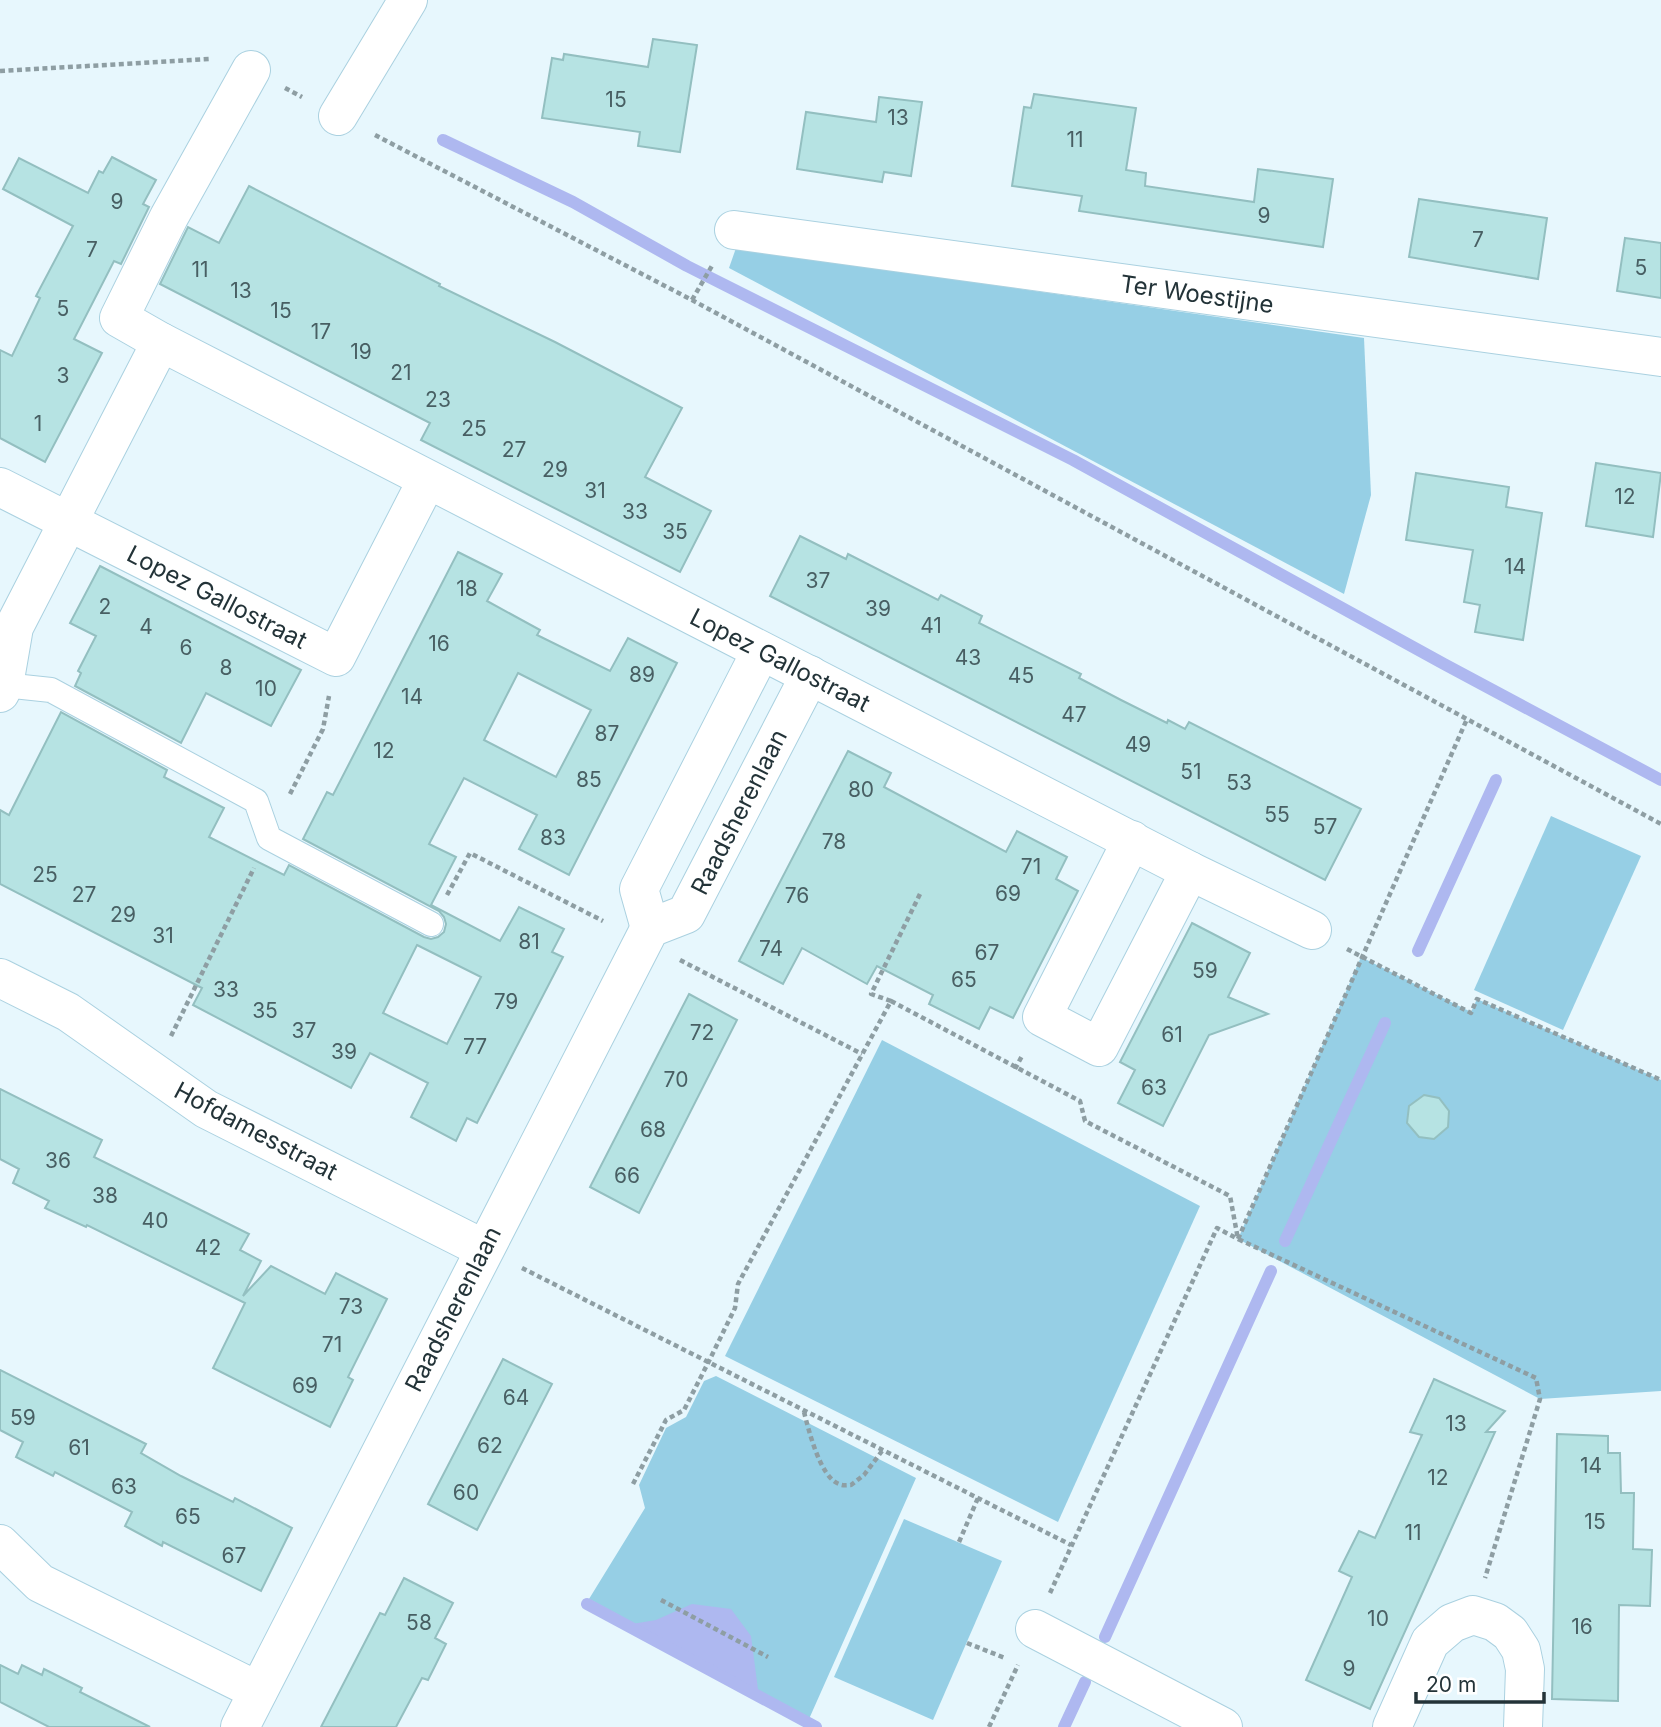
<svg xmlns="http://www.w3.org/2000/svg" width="1661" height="1727" viewBox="0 0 1661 1727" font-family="Inter,sans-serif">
<rect width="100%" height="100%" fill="#e7f7fd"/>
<g fill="#96cfe5">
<path d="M736 248 1364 338 1371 495 1344 594 729 268Z"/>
<path d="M1551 816 1641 856 1563 1030 1474 990Z"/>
<path d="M1361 957 1471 1012 1477 999 1661 1080V1391L1540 1399 1238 1239Z"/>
<path d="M882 1040 1200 1206 1058 1522 725 1356Z"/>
<path d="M716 1376 916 1478 809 1719 589 1599 645 1508 639 1485 666 1428 686 1417 704 1381Z"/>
<path d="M904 1519 1002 1561 933 1720 834 1677Z"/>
</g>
<path fill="#aeb8f0" d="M692 1604 731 1609 751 1636 759 1697 626 1625 656 1620Z"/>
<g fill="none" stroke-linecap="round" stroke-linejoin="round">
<g stroke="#aeb8f0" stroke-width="12">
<path d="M443 140 573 202 687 266 1073 460 1444 664 1661 780"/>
<path d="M1418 951 1496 780"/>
<path d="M1285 1241 1385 1023"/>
<path d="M587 1604 816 1727"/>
<path d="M1105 1637 1271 1271"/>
<path d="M1064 1727 1085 1682"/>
</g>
</g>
<g fill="#b6e3e3" stroke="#93bfc0" stroke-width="2" fill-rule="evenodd">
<path d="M653 39 697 45 680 152 638 146 640 132 542 118 552 58 563 60 564 54 648 67Z"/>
<path d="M1034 94 1136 108 1126 170 1146 173 1145 186 1254 202 1258 169 1333 179 1323 247 1079 211 1082 196 1012 186 1024 107 1031 108Z"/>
<path d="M879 97 922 102 911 176 884 172 882 182 797 169 806 112 876 122Z"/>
<path d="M112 157 156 180 143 204 149 207 121 264 114 261 74 339 102 353 45 462 0 438V350L12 356 40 298 36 296 73 226 3 189 19 158 88 193 99 171 103 173Z"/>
<path d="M249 186 440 284 439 286 555 342 682 408 645 477 711 511 680 572 421 440 430 423 160 284 188 227 219 243Z"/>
<path d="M1419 199 1547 218 1538 279 1409 257Z"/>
<path d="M1625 238 1661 243V298L1617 291Z"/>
<path d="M1596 463 1661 473 1653 537 1586 526Z"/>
<path d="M1416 473 1509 487 1506 507 1542 513 1523 640 1475 632 1480 605 1464 602 1473 550 1406 540Z"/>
<path d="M800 536 846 559 848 554 938 600 941 595 982 616 979 623 1081 674 1079 678 1121 700 1167 723 1168 720 1185 729 1189 722 1361 809 1325 880 770 596Z"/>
<path d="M458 552 502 574 487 601 540 630 537 635 610 671 628 638 677 663 569 875 519 849 537 815 464 778 429 844 456 857 431 905 500 941 519 907 564 929 552 952 563 957 477 1123 467 1118 456 1141 411 1117 428 1083 370 1053 351 1088 193 1005 202 988 0 884V810L9 815 61 712 167 770 164 777 224 808 209 837 284 875 289 865 424 937 431 939 438 937 444 932 446 924 444 917 439 911 303 839 327 792 333 795ZM518 673 591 710 556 777 484 740ZM417 945 481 977 447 1044 383 1013Z"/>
<path d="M100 566 301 670 271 726 206 693 181 743 75 686 81 673 78 671 96 636 70 623Z"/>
<path d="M848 751 891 773 884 787 1006 852 1017 831 1067 857 1056 879 1078 891 1013 1018 990 1007 979 1029 929 1004 933 995 877 966 867 984 802 948 783 984 739 961Z"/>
<path d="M1192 923 1250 953 1228 997 1268 1014 1209 1035 1163 1126 1118 1103 1135 1070 1120 1062Z"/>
<path d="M689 994 737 1020 639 1213 590 1187Z"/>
<path d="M0 1089 102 1140 94 1157 249 1234 240 1250 261 1261 243 1296 271 1266 325 1294 336 1273 387 1299 348 1377 353 1380 330 1427 213 1368 245 1303 87 1225 86 1227 45 1208 49 1201 13 1183 19 1169 0 1159Z"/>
<path d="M1424 1095 1439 1098 1449 1111 1448 1127 1434 1139 1419 1137 1407 1123 1409 1106Z"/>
<path d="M503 1359 552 1384 477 1530 428 1504Z"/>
<path d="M0 1370 146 1444 141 1453 181 1476 233 1502 235 1498 292 1528 261 1591 163 1542 162 1546 125 1526 132 1512 55 1472 53 1476 16 1457 23 1442 0 1430Z"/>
<path d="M1434 1379 1505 1411 1486 1432H1495L1370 1709 1306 1680 1352 1577 1339 1571 1359 1531 1375 1538 1422 1435 1410 1432Z"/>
<path d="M1557 1434 1608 1436V1453H1620L1621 1493H1634L1633 1549 1652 1550 1650 1606 1619 1605 1618 1701 1552 1699Z"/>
<path d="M404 1578 453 1603 435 1638 446 1644 428 1680 422 1678 396 1727H321L380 1613 385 1615Z"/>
<path d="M0 1665 18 1674 22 1665 42 1675 44 1669 82 1688 80 1692 150 1727H49L0 1702Z"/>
</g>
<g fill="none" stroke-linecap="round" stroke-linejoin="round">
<defs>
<path id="lane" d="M4 685 51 690 256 801 269 838 431 924"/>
<g id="street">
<path d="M338 116 408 0"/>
<path d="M734 230 1661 357"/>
<path d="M161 342 119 318 169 217 251 70"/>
<path d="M0 487 336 657 427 480"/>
<path d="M0 693 4 685 14 627 161 342 1190 871 1312 930"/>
<path d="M1132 840 1042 1017 1099 1047 1190 871"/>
<path d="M650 928 639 889 761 651"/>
<path d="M0 978 68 1012 206 1109 484 1249"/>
<path d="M0 1544 40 1583 258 1691"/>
<path d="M1035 1629 1223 1727"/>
<path d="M240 1727 650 928 686 914 810 675"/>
<path d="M1392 1727 1430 1642 1452 1623 1473 1615 1495 1622 1510 1633 1521 1650 1525 1669 1523 1727"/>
</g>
</defs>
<use href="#lane" stroke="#aad1e0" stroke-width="26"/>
<use href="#street" stroke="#aad1e0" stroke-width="40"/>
<g stroke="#8e9ea3" stroke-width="4.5" stroke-dasharray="5 3.5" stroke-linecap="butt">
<path d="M0 71 210 59"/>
<path d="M285 88 302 97"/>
<path d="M375 135 692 300 1661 824"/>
<path d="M692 300 713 264"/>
<path d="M290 794 323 729 329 696"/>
<path d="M447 895 470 853 603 921"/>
<path d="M1347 949 1471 1013 1477 999 1661 1080"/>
<path d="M680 960 862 1054"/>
<path d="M891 1001 871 994 920 894"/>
<path d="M171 1036 254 868"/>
<path d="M1015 1069 1023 1054"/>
<path d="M522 1268 1071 1545"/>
<path d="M804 1412C809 1431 820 1477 839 1484 843 1486 847 1485 851 1485L864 1475 882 1451"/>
<path d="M633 1484 666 1420 684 1410 708 1363 735 1308 738 1284 891 1001 1080 1101 1085 1121 1230 1196 1238 1239 1536 1378 1540 1399 1485 1578"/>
<path d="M959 1542 978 1498"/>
<path d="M1050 1593 1217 1228 1238 1239 1467 719"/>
<path d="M661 1600 768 1657"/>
<path d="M967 1643 1005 1658"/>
<path d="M989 1727 1018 1665"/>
</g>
<use href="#lane" stroke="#fff" stroke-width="24"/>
<use href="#street" stroke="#fff" stroke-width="38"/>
</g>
<g text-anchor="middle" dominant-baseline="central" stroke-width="7" stroke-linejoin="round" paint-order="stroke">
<g font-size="21" fill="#485f63">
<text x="616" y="99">15</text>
<text x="898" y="117">13</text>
<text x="1075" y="139">11</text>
<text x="117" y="201">9</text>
<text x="1264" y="215">9</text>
<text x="1478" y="239">7</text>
<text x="92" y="249">7</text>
<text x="1641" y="267">5</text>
<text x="200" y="269">11</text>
<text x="241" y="290">13</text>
<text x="63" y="308">5</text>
<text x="281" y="310">15</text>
<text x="321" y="331">17</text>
<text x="361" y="351">19</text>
<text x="401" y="372">21</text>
<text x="63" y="375">3</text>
<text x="438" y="399">23</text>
<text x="38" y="423">1</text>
<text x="474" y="428">25</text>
<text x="514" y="449">27</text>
<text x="555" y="469">29</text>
<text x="595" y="490">31</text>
<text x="1625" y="496">12</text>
<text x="635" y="511">33</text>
<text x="675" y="531">35</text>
<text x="1515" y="566">14</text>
<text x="818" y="580">37</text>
<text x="467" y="588">18</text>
<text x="105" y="606">2</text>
<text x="878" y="608">39</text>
<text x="931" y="625">41</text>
<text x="146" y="626">4</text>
<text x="439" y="643">16</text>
<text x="186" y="647">6</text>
<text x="968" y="657">43</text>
<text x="226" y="667">8</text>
<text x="642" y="674">89</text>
<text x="1021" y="675">45</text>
<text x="266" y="688">10</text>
<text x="412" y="696">14</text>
<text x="1074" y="714">47</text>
<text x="607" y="733">87</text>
<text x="1138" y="744">49</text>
<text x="384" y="750">12</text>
<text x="1191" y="771">51</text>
<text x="589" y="779">85</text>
<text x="1239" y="782">53</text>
<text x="861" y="789">80</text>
<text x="1277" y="814">55</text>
<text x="1325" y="826">57</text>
<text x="553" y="837">83</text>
<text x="834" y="841">78</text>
<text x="1031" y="866">71</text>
<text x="45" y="874">25</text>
<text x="1008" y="893">69</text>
<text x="84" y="894">27</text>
<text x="797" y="895">76</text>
<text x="123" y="914">29</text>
<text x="163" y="935">31</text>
<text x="529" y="941">81</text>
<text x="771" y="948">74</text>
<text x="987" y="952">67</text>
<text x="1205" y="970">59</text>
<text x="964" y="979">65</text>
<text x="226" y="989">33</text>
<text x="506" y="1001">79</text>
<text x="265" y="1010">35</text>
<text x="304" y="1030">37</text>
<text x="702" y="1032">72</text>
<text x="1172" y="1034">61</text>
<text x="475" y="1046">77</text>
<text x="344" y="1051">39</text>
<text x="676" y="1079">70</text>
<text x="1154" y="1087">63</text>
<text x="653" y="1129">68</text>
<text x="58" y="1160">36</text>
<text x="627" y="1175">66</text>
<text x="105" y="1195">38</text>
<text x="155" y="1220">40</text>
<text x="208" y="1247">42</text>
<text x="351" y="1306">73</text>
<text x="332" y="1344">71</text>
<text x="305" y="1385">69</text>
<text x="516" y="1397">64</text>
<text x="23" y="1417">59</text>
<text x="1456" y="1423">13</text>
<text x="490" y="1445">62</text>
<text x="79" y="1447">61</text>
<text x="1591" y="1465">14</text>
<text x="1438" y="1477">12</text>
<text x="124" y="1486">63</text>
<text x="466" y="1492">60</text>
<text x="188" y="1516">65</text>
<text x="1595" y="1521">15</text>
<text x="1413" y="1532">11</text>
<text x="234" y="1555">67</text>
<text x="1378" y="1618">10</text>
<text x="419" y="1622">58</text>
<text x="1582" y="1626">16</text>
<text x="1349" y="1668">9</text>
</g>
<g font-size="24" fill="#233338" stroke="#fff">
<text transform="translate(1197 294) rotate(8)">Ter Woestijne</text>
<text transform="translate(217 597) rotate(27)">Lopez Gallostraat</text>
<text transform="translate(780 660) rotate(27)">Lopez Gallostraat</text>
<text transform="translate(739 812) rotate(-63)">Raadsherenlaan</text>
<text transform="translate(256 1131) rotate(28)">Hofdamesstraat</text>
<text transform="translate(453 1309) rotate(-63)">Raadsherenlaan</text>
</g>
</g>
<path d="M1416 1692v10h128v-10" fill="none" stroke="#233338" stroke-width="3.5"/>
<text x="1426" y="1692" font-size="21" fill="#233338" stroke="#ffffff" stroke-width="5" paint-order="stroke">20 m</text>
</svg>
